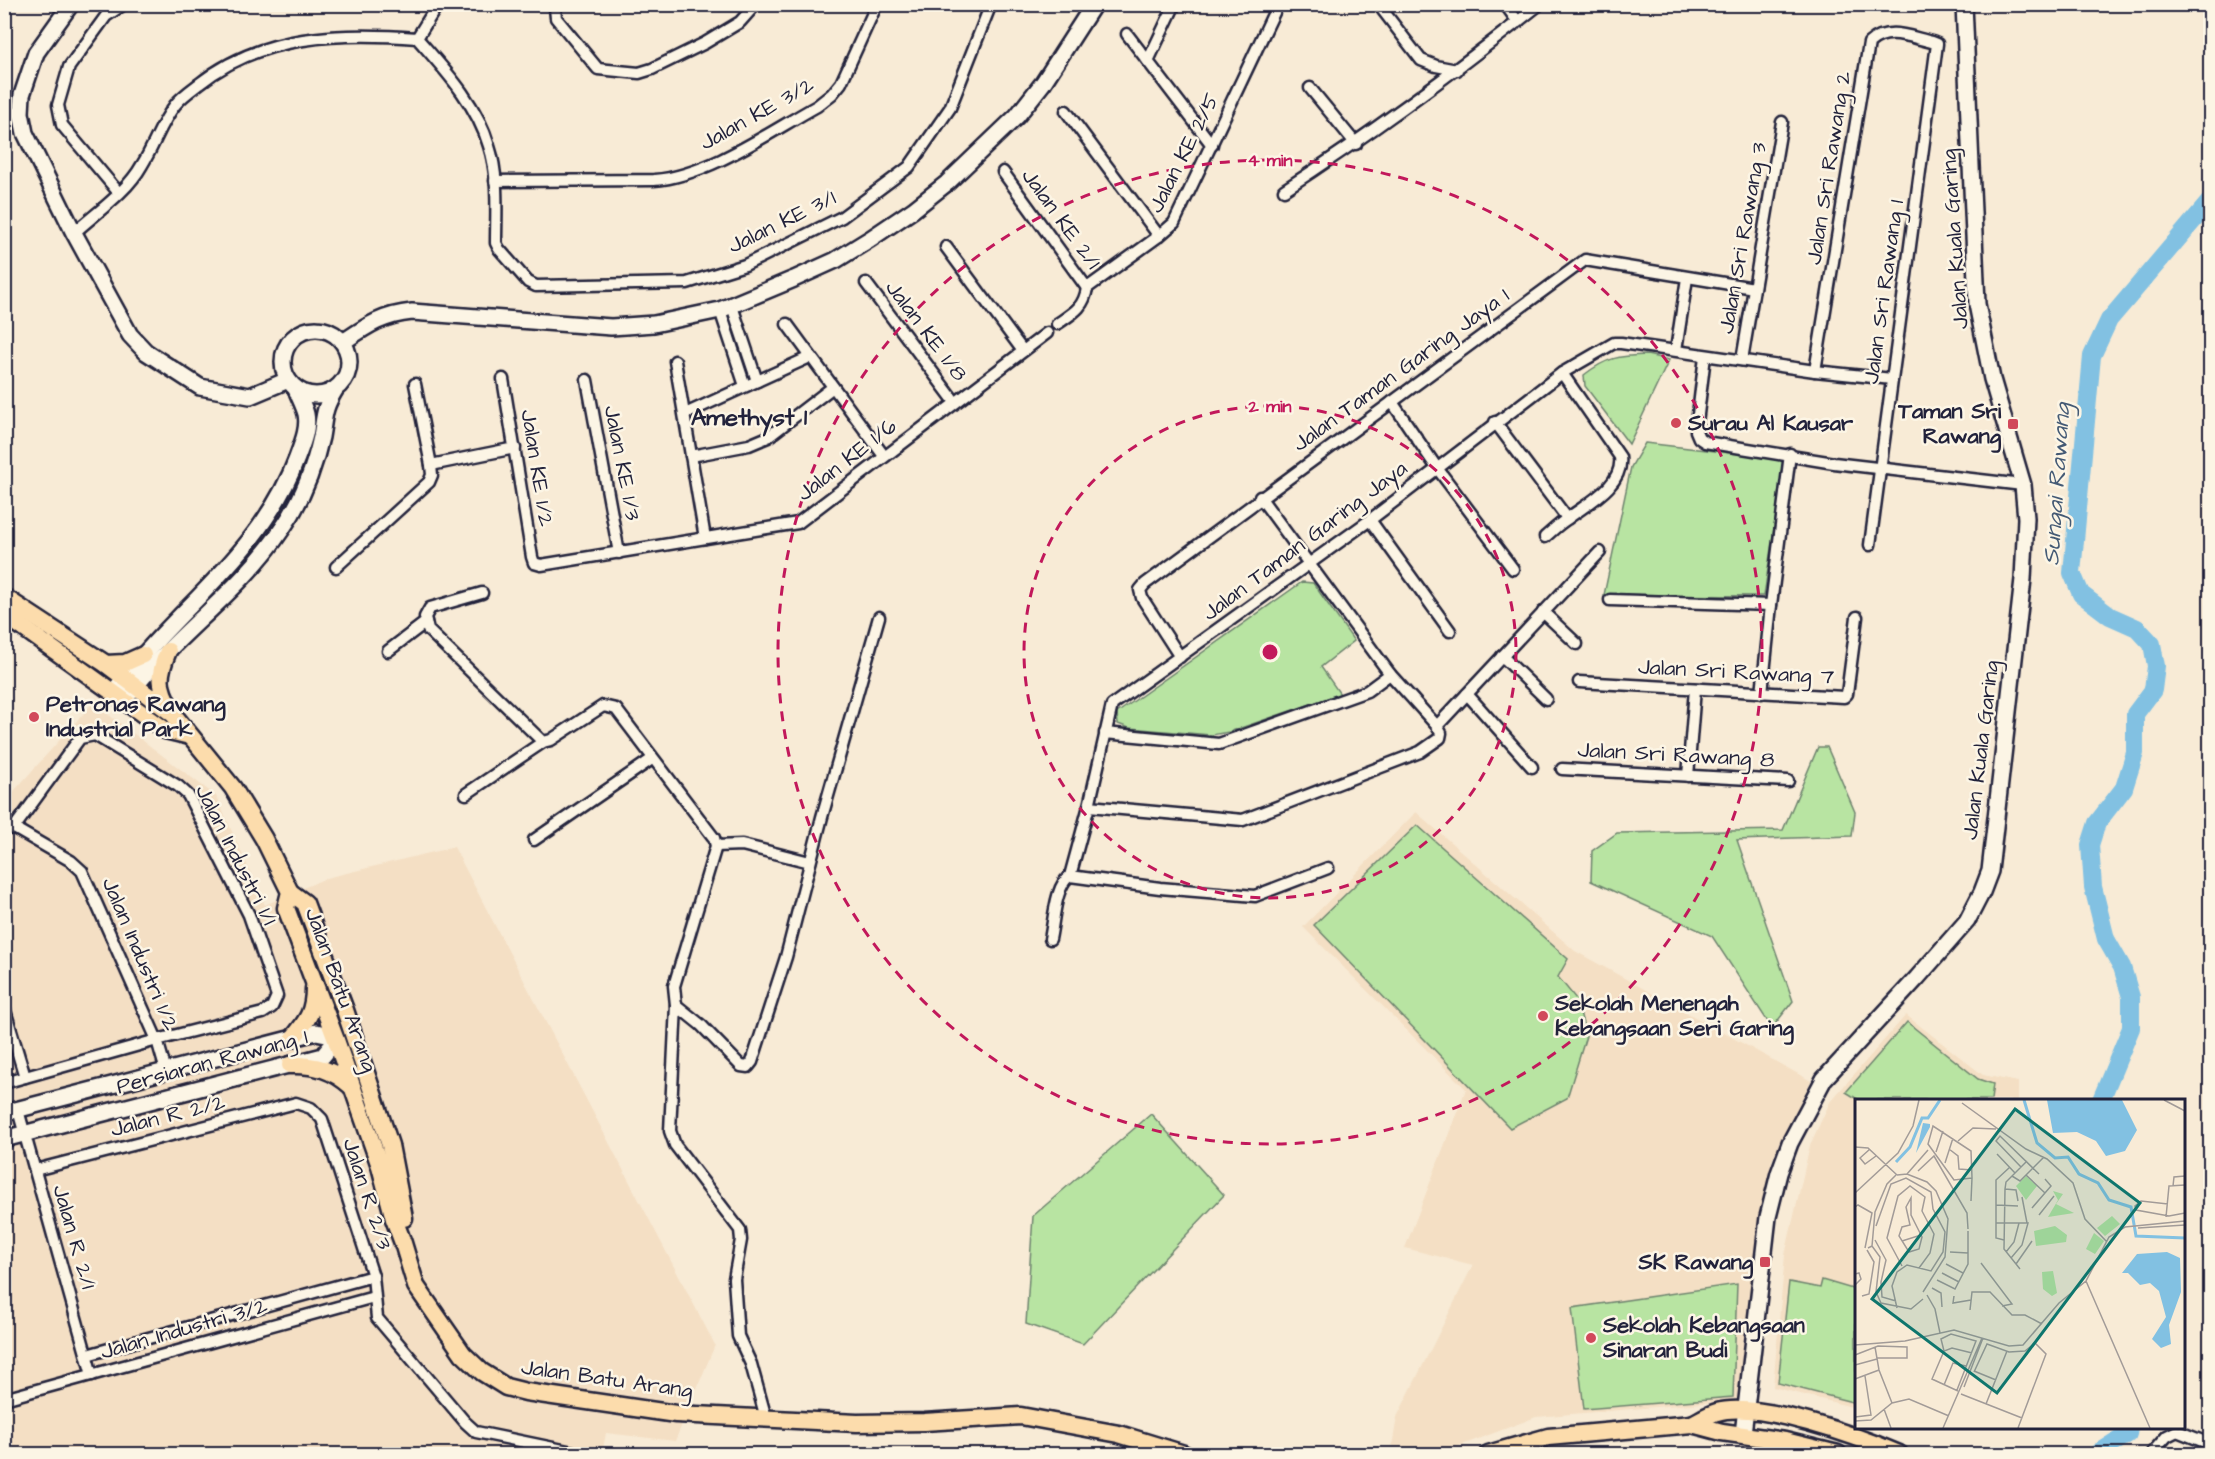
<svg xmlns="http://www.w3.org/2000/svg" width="2215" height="1459" viewBox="0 0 2215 1459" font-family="'Architects Daughter',sans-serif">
<rect width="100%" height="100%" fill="#f8ebd6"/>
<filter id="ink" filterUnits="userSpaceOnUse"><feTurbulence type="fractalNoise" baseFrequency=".0167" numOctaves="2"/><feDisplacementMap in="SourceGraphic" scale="12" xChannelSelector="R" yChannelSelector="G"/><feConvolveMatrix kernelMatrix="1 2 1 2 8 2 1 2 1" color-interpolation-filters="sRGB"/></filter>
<g filter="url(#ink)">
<g fill="#f4dfc4">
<path d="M93 703 216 796 265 905 326 878 454 847 715 1345 675 1441 606 1433 602 1454H5V801Z"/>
<path d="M1416 812 1575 951 1811 1081 1772 1160 1756 1249 1739 1400 1536 1417 1438 1454H1395L1392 1446 1397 1417 1473 1265 1405 1248 1466 1089 1303 927Z"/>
<path d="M1906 1015 1983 1075 2018 1082V1100H1856V1408L1773 1387 1785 1255 1810 1145 1830 1102Z"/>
</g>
<g fill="#b8e4a2" stroke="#6d836e" stroke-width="1.5">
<path d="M1647 355 1669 360 1629 444 1585 386 1584 375C1607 357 1619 356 1647 355Z"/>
<path d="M1645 443 1784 459 1764 596 1604 595 1631 467Z"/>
<path d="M1302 582 1313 583 1354 641 1321 667 1340 694 1229 732 1211 735 1129 728 1118 724 1117 713Z"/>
<path d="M1818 747H1827L1855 812 1852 836 1737 840 1793 1001 1772 1028 1712 936 1591 881 1592 851 1617 833 1783 830Z"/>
<path d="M1417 825 1568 959 1558 977 1577 1000 1586 1036 1567 1098 1510 1128 1314 925Z"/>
<path d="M1907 1022 1978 1079 1993 1084 1991 1100H1859L1846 1092Z"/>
<path d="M1151 1114 1224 1195 1083 1344 1026 1324 1033 1216Z"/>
<path d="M1822 1280 1856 1290V1403L1778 1383 1789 1282 1820 1288Z"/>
<path d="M1737 1284 1733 1397 1584 1409 1572 1308Z"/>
</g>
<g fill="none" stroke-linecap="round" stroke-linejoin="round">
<g stroke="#82c1e2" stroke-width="18">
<path d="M2101 1100 2131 1028V997L2122 967 2106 939 2093 887 2090 845 2097 823 2124 788 2135 753V714L2153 690 2156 666 2152 644 2137 628 2110 616 2081 594 2072 573 2092 356 2109 320 2210 201"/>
<path d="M2097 1454 2128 1434 2129 1428"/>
</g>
<defs>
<g id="street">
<path d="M556 4 555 8 556 18 598 69 639 73 652 69 705 43 740 22 756 4"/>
<path d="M1378 4 1421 60 1436 66 1457 70"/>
<path d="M1505 4 1518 22"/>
<path d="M1127 34 1212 145"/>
<path d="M417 38 438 4"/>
<path d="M1148 61 1175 4"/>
<path d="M1310 88 1356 144"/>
<path d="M1066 111 1159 236"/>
<path d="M1003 172 1087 288"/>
<path d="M495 181 654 180C708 176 770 132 817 106L832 94 841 83 877 4"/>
<path d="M1284 190C1373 132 1457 70 1540 4"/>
<path d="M119 193 62 125 58 105 69 67 106 16 124 4"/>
<path d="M74 233C97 212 127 192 142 165 154 146 161 123 175 105 181 97 191 90 199 84 261 34 342 32 417 38 445 70 477 104 489 146 499 176 496 212 496 243L499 249 528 282 536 286 687 283 745 265 842 217 909 167 950 108 991 4"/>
<path d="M946 247 1023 351"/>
<path d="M866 283 955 402"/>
<path d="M1087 288 1159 236 1174 223 1278 4"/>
<path d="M732 306 757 381"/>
<path d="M720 310 745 386"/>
<path d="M787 324 884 456"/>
<path d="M1057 324C1073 313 1084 308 1087 288"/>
<path d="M1676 350 1687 278"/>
<path d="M1705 356 1696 431 1699 438 1705 442 1834 463 2023 485"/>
<path d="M1742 360 1782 122"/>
<path d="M675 361 705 538"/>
<path d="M1815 371 1869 43C1888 26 1909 37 1932 42L1937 44 1870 545"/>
<path d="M503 379 532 557 534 563 541 565 798 523 1047 333"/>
<path d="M587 380 619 553"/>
<path d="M1392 402 1437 468 1513 569"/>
<path d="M685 414 810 357"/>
<path d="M1495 422 1567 518"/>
<path d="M691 456 749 445 768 437 833 387"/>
<path d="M431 465 515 448"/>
<path d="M1370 520 1450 631"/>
<path d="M1545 537C1552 531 1559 524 1567 519 1586 504 1624 486 1620 457L1562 373"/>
<path d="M336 567 429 482 432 475 431 465 415 384"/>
<path d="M482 593 430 608 425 617 428 630 543 742"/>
<path d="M1610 600 1771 605"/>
<path d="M1543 612 1577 644"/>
<path d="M388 651 426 622"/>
<path d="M1502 656 1546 699"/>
<path d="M1180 657 1142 598 1140 590 1145 584 1585 260 1754 288"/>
<path d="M1579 682 1844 697 1847 694 1857 617"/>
<path d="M1762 693 1771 605 1790 454"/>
<path d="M1467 694 1532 767"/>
<path d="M1437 726 1600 552"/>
<path d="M1105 733 1219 744 1367 691 1390 674"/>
<path d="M1562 769 1788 781"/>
<path d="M1688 776 1695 689"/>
<path d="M466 794 543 742 551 740 603 706 616 709 714 838 716 846 674 986 676 1005 670 1131 675 1145 740 1230 741 1240 734 1279 738 1336 751 1364 766 1418"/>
<path d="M1089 806 1243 820 1420 752 1440 738 1441 733 1437 726 1390 674 1260 497"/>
<path d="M4 830 14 828 71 861 82 871 157 1040 166 1071"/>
<path d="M534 840 652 759"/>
<path d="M716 846 742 845 810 862"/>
<path d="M1070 876 1089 806 1112 705 1370 520 1562 373 1614 343H1621L1815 371 1892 379"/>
<path d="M1070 876 1160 888 1255 896 1328 868"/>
<path d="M1050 939C1054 922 1055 885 1070 876"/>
<path d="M676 1005 701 1025 741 1066 748 1067 752 1062 786 957 822 817 879 617"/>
<path d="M4 1007 25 1077"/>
<path d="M4 1083 157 1040 263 1013 272 1007 277 996 249 915 188 795 178 786 95 735 80 738 14 828"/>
<path d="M18 1110 92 1375"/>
<path d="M35 1170 296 1103 311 1108 322 1119 373 1276 377 1318 465 1422 476 1432 573 1452 575 1454"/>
<path d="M87 1355 373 1276"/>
<path d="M4 1399 374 1297"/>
<path d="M2151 1454 2167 1436 2177 1431 2210 1444"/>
</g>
<g id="secondary">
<path d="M71 4 36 53 22 95 21 113 25 133 74 233 130 335 146 352 200 387 250 396 288 380"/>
<circle cx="316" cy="362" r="33"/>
<path d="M343 342C367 326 382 315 412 312L611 327 654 324 720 310 794 279 836 260 870 239 913 210 947 183 1017 116 1043 83 1094 4"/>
<path d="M118 686C177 608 262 553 297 458 302 444 309 429 306 414 304 406 299 397 296 389"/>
<path d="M124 701C170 638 239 594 282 529 301 502 314 469 321 437 325 414 323 410 335 390"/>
<path d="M4 1113 316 1032 326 1034 336 1040 323 1056 4 1139"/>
<path d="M1743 1434 1768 1217 1779 1173 1790 1143 1824 1079 1917 978 1967 921 1982 892 1990 871 2023 579 2026 518 2023 485 1992 379 1977 304 1964 4"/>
</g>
<g id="primary">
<path d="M4 597 106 664 173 714 233 788 264 839 290 892 286 908 336 1040 380 1166 394 1219 403 1243 416 1286 463 1354 482 1372 506 1387 526 1392 676 1414 857 1423 924 1422 1021 1416 1119 1434 1184 1454"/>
<path d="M4 614 165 730 190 736"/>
<path d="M168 651C158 675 157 686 171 709"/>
<path d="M106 664 125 663 143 655"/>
<path d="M290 892 305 903 345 1010 390 1145 404 1218"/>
<path d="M293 1038C308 1020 314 1011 314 988"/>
<path d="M290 1065C315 1064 333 1070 351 1086"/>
<path d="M1692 1424C1700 1420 1709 1414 1717 1412 1757 1400 1860 1437 1899 1454"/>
<path d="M1488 1454 1548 1437 1692 1424 1722 1432 1785 1441 1838 1454"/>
</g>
</defs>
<use href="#street" stroke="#22223b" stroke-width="15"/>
<use href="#secondary" stroke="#22223b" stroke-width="20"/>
<use href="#primary" stroke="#22223b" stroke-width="21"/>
<use href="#street" stroke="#fcf5e5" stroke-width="10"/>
<use href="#secondary" stroke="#fcf5e5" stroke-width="15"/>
<use href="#primary" stroke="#fcdcac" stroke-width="16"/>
</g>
</g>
<g fill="none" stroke="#c2185b" stroke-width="3" stroke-dasharray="10 8">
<circle cx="1270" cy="652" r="246"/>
<circle cx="1270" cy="652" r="492"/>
</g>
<g fill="#d1495b" stroke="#fcf5e5" stroke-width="2">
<circle cx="1676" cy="423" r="6"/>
<rect x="2007" y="418" width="12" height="12" rx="3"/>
<circle cx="34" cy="717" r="6"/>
<circle cx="1543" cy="1016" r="6"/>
<rect x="1759" y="1256" width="12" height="12" rx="3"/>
<circle cx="1591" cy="1338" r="6"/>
</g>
<g text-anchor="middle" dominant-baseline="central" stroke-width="5" stroke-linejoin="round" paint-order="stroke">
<g font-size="22" fill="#22223b" stroke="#fcf5e5">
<text transform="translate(757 114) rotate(-29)">Jalan KE 3/2</text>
<text transform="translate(1184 153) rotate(-63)">Jalan KE 2/5</text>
<text transform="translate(1829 168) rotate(-81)">Jalan Sri Rawang 2</text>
<text transform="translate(1061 219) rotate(54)">Jalan KE 2/1</text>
<text transform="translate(782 222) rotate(-26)">Jalan KE 3/1</text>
<text transform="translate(1743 238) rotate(-80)">Jalan Sri Rawang 3</text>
<text transform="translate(1955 239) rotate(-94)">Jalan Kuala Garing</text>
<text transform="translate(1884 292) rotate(-82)">Jalan Sri Rawang 1</text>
<text transform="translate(926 331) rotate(53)">Jalan KE 1/8</text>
<text transform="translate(1401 370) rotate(-36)">Jalan Taman Garing Jaya 1</text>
<text transform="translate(847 460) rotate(-38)">Jalan KE 1/6</text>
<text transform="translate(622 463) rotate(79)">Jalan KE 1/3</text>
<text transform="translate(537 468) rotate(81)">Jalan KE 1/2</text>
<text transform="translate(1305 541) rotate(-37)">Jalan Taman Garing Jaya</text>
<text transform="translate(1736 672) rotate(3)">Jalan Sri Rawang 7</text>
<text transform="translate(1981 750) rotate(-83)">Jalan Kuala Garing</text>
<text transform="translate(1676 755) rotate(3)">Jalan Sri Rawang 8</text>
<text transform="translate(236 855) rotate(63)">Jalan Industri 1/1</text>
<text transform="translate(140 954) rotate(67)">Jalan Industri 1/2</text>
<text transform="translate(341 990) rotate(70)">Jalan Batu Arang</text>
<text transform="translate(212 1062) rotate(-15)">Persiaran Rawang 1</text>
<text transform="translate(168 1116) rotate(-14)">Jalan R 2/2</text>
<text transform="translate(367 1194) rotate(72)">Jalan R 2/3</text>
<text transform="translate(74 1237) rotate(74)">Jalan R 2/1</text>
<text transform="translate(184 1329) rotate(-16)">Jalan Industri 3/2</text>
<text transform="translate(607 1379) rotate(8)">Jalan Batu Arang</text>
</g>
<g font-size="22" font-weight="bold" fill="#22223b" stroke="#fcf5e5" text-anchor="start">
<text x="2001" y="411" text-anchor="end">Taman Sri<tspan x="2001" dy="25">Rawang</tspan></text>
<text x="1688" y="423">Surau Al Kausar</text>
<text x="46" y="704">Petronas Rawang<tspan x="46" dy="25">Industrial Park</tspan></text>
<text x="1555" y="1003">Sekolah Menengah<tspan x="1555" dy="25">Kebangsaan Seri Garing</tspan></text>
<text x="1753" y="1262" text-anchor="end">SK Rawang</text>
<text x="1603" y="1325">Sekolah Kebangsaan<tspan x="1603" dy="25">Sinaran Budi</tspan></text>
</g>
<g font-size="24" font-weight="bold" fill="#22223b" stroke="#fcf5e5">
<text x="749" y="418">Amethyst 1</text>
</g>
<g font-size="24" font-style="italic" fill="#445a75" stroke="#fcf5e5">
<text transform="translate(2057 484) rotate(-86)">Sungai Rawang</text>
</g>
</g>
<g transform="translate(1855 1099)">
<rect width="330" height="330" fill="#f8ebd6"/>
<path d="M171 77 182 87 171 101 161 87ZM198 92 208 95 201 105 219 114 193 118 203 101ZM257 117 265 125 250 137 242 129ZM200 127 212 136 211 143 181 147 179 132ZM239 134 249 142 240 155 231 150ZM198 172 202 194 197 197 188 190 187 173Z" fill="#b8e4a2"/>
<path d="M192 1H267L282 31 270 52 251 57 241 42 222 33 198 34ZM68 24 75 25V28L61 54ZM312 153 325 159 326 193 314 226 316 245 306 249 297 240 311 218 304 192 295 184 285 186 273 174H267L282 155Z" fill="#82c1e2"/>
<path fill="none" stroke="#82c1e2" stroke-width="3" d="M169 1 182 44 200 59 213 58 224 75 243 84 254 101 276 108 281 137 330 139M41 63 55 48 67 19H73L85 1"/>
<path fill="none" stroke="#a29b98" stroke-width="1.5" d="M309 1 330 12M107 4 171 50 192 60 218 84 230 120 252 143M103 42 118 29 141 30M0 48 13 49 42 76M15 50 5 59 10 65 21 57M94 50 103 57 104 70 117 71M81 53 88 32M142 55 160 74M90 64 98 39M166 68 141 42 145 37 184 75M63 72 79 57 112 114 113 130M52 75 73 51M42 76 52 75 72 83 81 92 93 120 90 158 68 193M171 76 190 94M157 77 165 82 189 58M318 87 319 78 330 77M150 90 161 91 163 102M0 94 43 54 58 27 64 1M167 98 172 124M56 99V116L67 138 64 150 54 153 44 137 47 128 55 126 51 108ZM116 102 117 79 116 52 78 27 73 45 99 81 117 79M313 105 286 102 280 107 281 111 314 117 330 114M141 106 163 107M0 108 3 106 17 114 10 149M177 109 196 87 190 80M184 116 199 97M311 118 314 87 330 86M141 124H173L167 146 156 159M21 127 36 85 51 79 76 93 78 110 90 133 88 153 76 172 52 166 42 173 37 187 42 209M283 129 330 126M20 141 31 161 26 183 27 198 41 202M149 141 141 139V81L155 68M47 142 66 136M17 147 20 113 32 85 41 76M13 149 17 147 25 158 21 193 26 204 56 210 68 200M95 153 113 154M151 153 159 143 164 124M126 164 157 205 147 207M91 165 108 174M161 165 177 142M47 167 32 139 43 97 55 87 70 98 67 112 79 135 75 154 64 169M165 170 149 150 150 90 151 83 172 62M87 174 104 183M0 175 4 174 6 180 0 186M82 181 100 190 113 165V132M231 182 295 329M77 189 86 194 87 208M72 196 80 210 85 234M7 197 14 195 19 163 12 151M99 197 98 204 116 201M115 211 117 193H135L157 216H170L187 225M0 246 50 242 99 231 154 247 168 246 204 204 231 182 254 138 270 128 330 122M20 248 24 271 37 304M89 252 86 240 96 235 121 242 102 291M0 256 23 247 52 248V259H22M0 266 22 260M119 272 141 281M119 273 132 245 154 253 170 252 180 244 191 255 163 329M0 280 24 271M89 286 98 264 111 267M109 288 128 239M103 292 77 280 89 252 97 249 117 254M106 295 167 319M131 305 152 252M29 310 36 329M0 318 16 316 10 277M0 322 16 321 37 304 54 300 94 317M88 329 127 239"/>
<path fill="#0f766e" fill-opacity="0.15" stroke="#0f766e" stroke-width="3" d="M160 10 285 104 142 294 17 200Z"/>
<rect width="330" height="330" fill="none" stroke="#22223b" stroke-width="3"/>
</g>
<circle cx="1270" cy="652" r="9" fill="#c2185b" stroke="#fcf5e5" stroke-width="3"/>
<g font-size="18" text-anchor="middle" font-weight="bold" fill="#c2185b" stroke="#fcf5e5" stroke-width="5" stroke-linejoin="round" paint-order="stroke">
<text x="1270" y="166">4 min</text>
<text x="1270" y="412">2 min</text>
</g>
<rect width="2215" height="1459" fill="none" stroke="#fcf5e5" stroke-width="24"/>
<rect x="12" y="12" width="2191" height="1435" fill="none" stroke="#22223b" stroke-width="2" filter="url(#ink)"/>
</svg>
